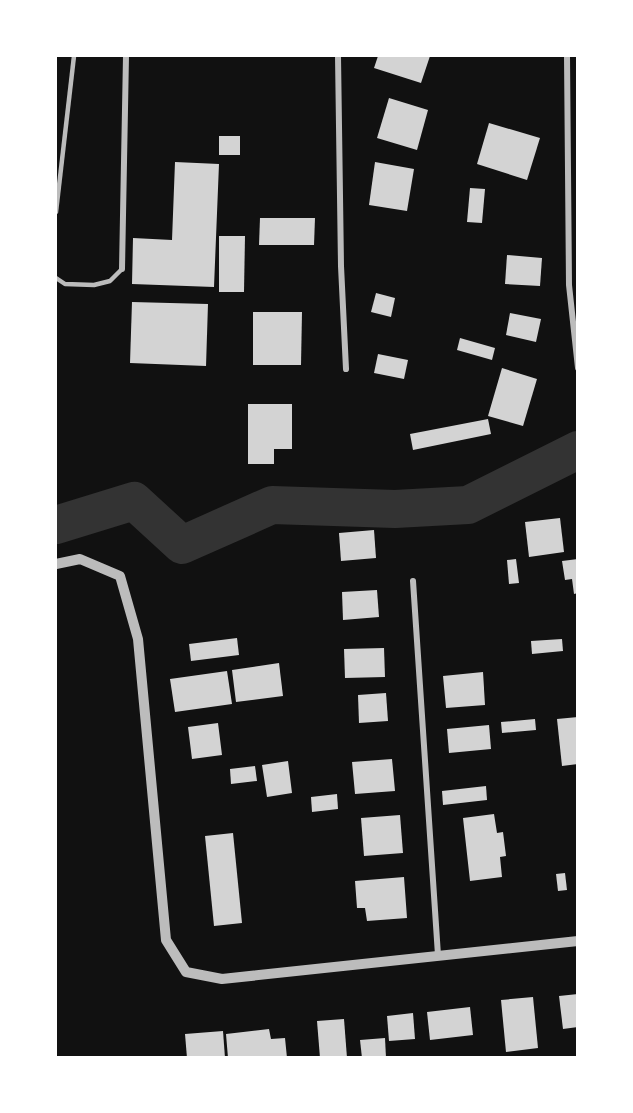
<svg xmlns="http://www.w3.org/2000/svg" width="633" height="1113" viewBox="0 0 633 1113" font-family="'Times New Roman',serif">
<rect width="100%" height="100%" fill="#111"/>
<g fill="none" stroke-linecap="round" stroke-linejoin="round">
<path stroke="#333" stroke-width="38" d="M56 525 134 501 182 545 272 505 395 509 468 505 578 450"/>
</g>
<g fill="#d3d3d3">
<path d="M378 56H430L421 83 374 68Z"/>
<path d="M389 98 428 110 417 150 377 138Z"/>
<path d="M489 123 540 138 527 180 477 164Z"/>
<rect x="219" y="136" width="21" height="19"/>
<path d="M175 162 219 164 214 287 132 284 133 238 172 240Z"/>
<path d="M375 162 414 169 407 211 369 205Z"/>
<path d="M470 188 485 189 482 223 467 222Z"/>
<path d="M260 218H315L314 245H259Z"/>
<path d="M219 236H245L244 292H219Z"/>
<path d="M507 255 542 258 540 286 505 284Z"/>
<path d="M376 293 395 298 391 317 371 312Z"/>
<path d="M132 302 208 304 206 366 130 363Z"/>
<path d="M253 312H302L301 365H253Z"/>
<path d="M510 313 541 319 536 342 506 335Z"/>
<path d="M460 338 495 348 492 360 457 350Z"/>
<path d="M378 354 408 360 404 379 374 373Z"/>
<path d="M502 368 537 379 523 426 488 416Z"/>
<path d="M248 404H292V449H274V464H248Z"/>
<path d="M488 419 491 434 413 450 410 434Z"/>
<path d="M560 518 564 552 529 557 525 522Z"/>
<path d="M374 530 376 558 341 561 339 533Z"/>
<path d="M516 559 519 583 509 584 507 560Z"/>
<path d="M578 559V593L574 594 572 579 565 580 562 561Z"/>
<path d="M377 590 379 617 343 620 342 592Z"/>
<path d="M237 638 239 655 191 661 189 644Z"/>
<path d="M562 639 563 651 532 654 531 641Z"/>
<path d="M384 648 385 677 345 678 344 649Z"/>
<path d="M279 663 283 696 236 702 232 670Z"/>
<path d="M227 671 232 704 175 712 170 679Z"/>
<path d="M483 672 485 705 446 708 443 676Z"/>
<path d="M386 693 388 721 359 723 358 695Z"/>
<path d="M578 717V764L562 766 557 719Z"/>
<path d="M535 719 536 730 502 733 501 722Z"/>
<path d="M218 723 222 755 192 759 188 727Z"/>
<path d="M489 725 491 749 449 753 447 729Z"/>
<path d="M392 759 395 791 355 794 352 762Z"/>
<path d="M288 761 292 793 267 797 262 765Z"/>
<path d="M255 766 257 781 231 784 230 769Z"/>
<path d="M486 786 487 800 443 805 442 791Z"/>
<path d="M337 794 338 809 312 812 311 797Z"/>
<path d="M494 814 497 833 503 832 506 856 500 857 502 877 470 881 463 818Z"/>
<path d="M400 815 403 853 364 856 361 818Z"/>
<path d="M233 833 242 923 214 926 205 836Z"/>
<path d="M565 873 567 890 558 891 556 874Z"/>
<path d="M404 877 407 918 367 921 365 908H357L355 881Z"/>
<path d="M578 994V1027L563 1029 559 996Z"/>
<path d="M533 997 538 1048 506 1052 501 1000Z"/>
<path d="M470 1007 473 1035 430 1040 427 1012Z"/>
<path d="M413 1013 415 1039 389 1041 387 1016Z"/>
<path d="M344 1019 347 1058H320L317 1021Z"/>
<path d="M269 1029 271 1039 285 1038 287 1058H228L226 1034Z"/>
<path d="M223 1031 225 1058H187L185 1034Z"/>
<path d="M385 1038 386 1058H362L360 1040Z"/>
</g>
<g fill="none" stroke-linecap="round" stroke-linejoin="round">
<g stroke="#bcbcbc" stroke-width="4.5">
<path d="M56 212 74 56"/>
<path d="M56 278 65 284 94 285 110 281 122 269"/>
</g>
<g stroke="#bcbcbc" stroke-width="6">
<path d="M338 56 341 266 346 369"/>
<path d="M567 56 569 285 578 368"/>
<path d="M122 269 126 56"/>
<path d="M413 581 438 955"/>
</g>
<path stroke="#bcbcbc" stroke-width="10" d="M56 564 80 559 120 576 138 639 166 940 186 972 222 979 578 941"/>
</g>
<rect width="633" height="1113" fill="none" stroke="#ffffff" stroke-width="114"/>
</svg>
